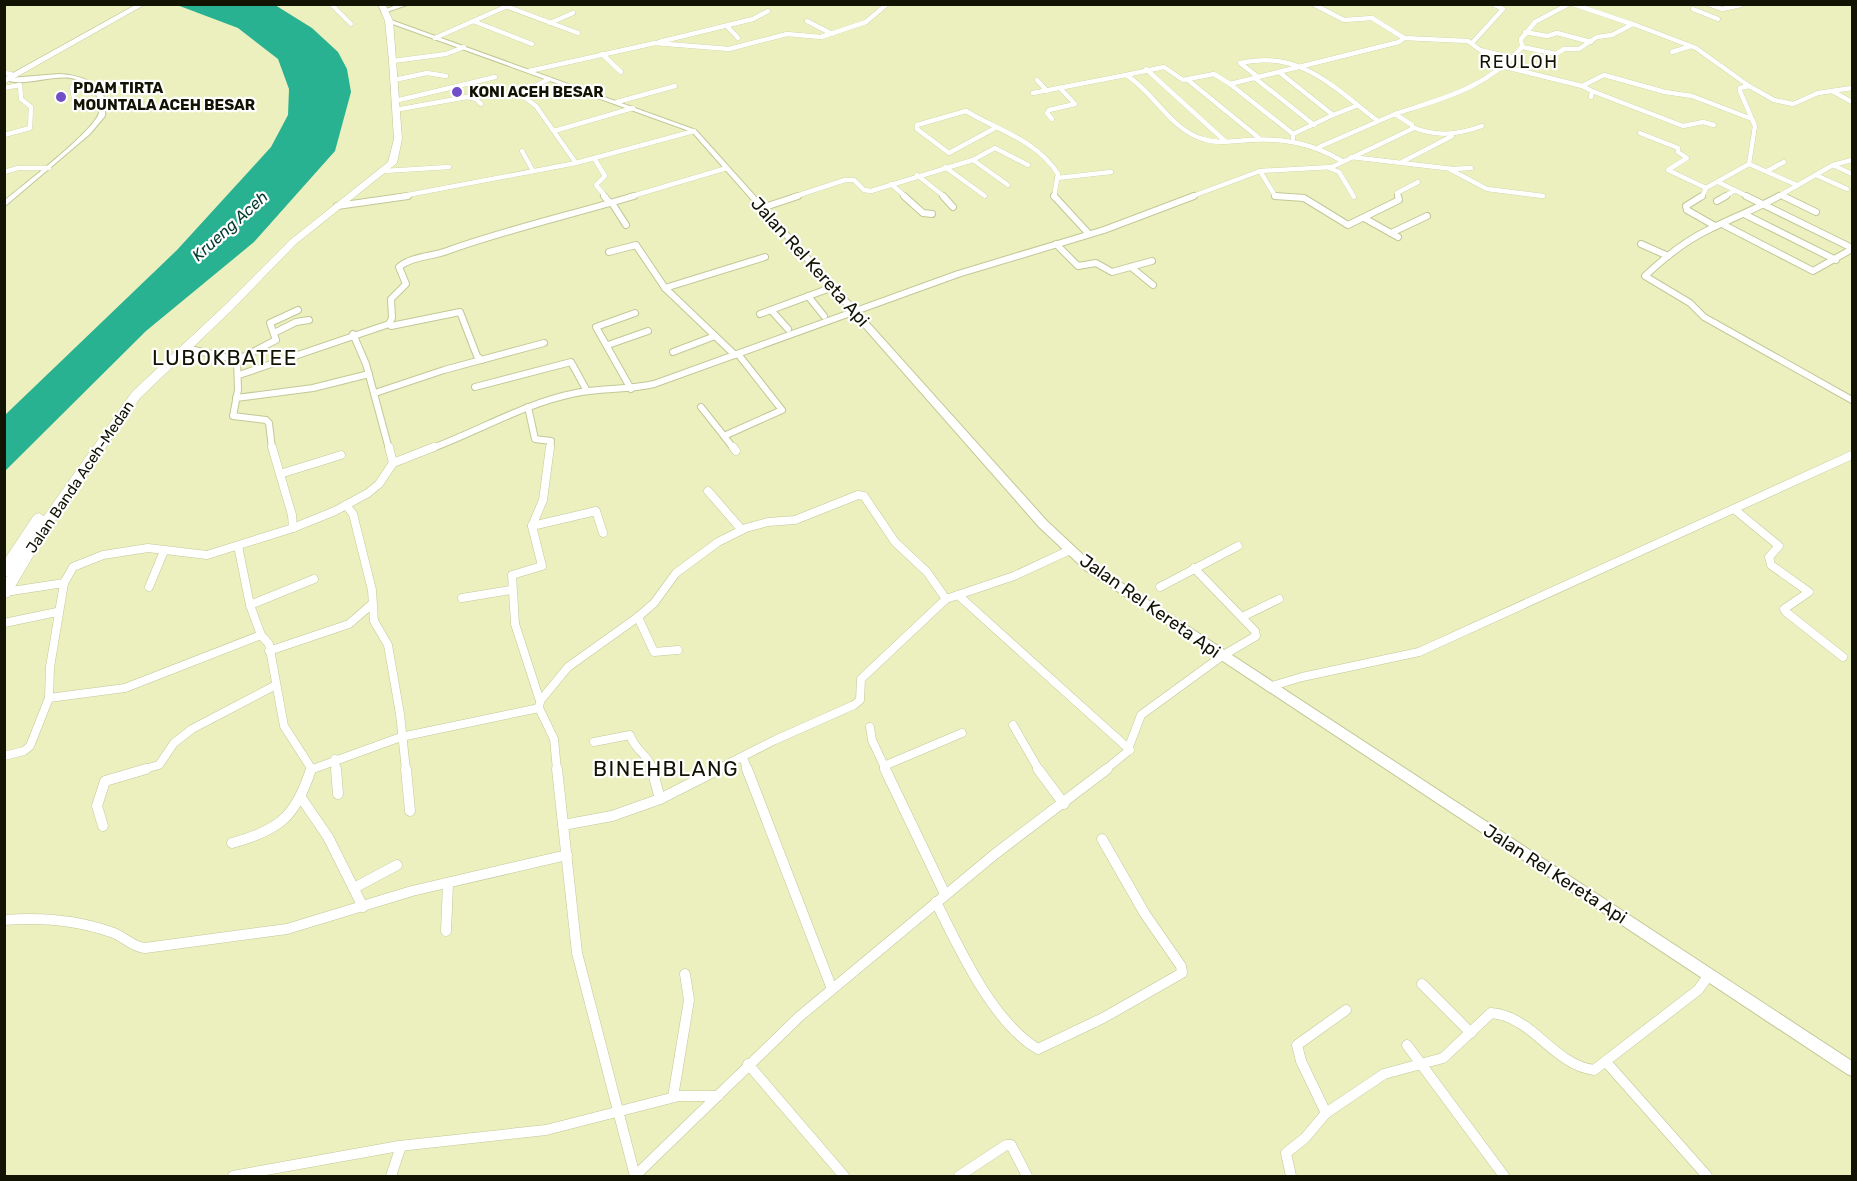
<svg xmlns="http://www.w3.org/2000/svg" width="1857" height="1181" viewBox="0 0 1857 1181" font-family="Rubik,sans-serif">
<rect width="100%" height="100%" fill="#ebf0be"/>
<path fill="#28b291" d="M177 5H275L312 28 338 52 347 69 351 92 335 151 254 242 146 331 5 471V415L177 250 271 147 288 115 289 89 278 59 238 28Z"/>
<g fill="none" stroke-linecap="round" stroke-linejoin="round">
<defs>
<g id="street-far3">
<path d="M331 4 351 24"/>
<path d="M500 4 578 33"/>
<path d="M1313 4 1344 20 1372 18 1404 38 1468 41 1480 50 1514 58"/>
<path d="M1573 4 1632 24"/>
<path d="M1708 4 1722 9 1741 5"/>
<path d="M1693 9 1718 19"/>
<path d="M473 21 532 44"/>
<path d="M807 21 832 34"/>
<path d="M550 23 573 13"/>
<path d="M727 26 738 38"/>
<path d="M1525 32 1547 36 1557 33 1591 42"/>
<path d="M435 38 505 7"/>
<path d="M659 42 753 19 768 11"/>
<path d="M1472 43 1503 9 1493 4"/>
<path d="M1522 47 1521 39 1535 22 1569 4"/>
<path d="M1672 52 1691 46"/>
<path d="M602 54 621 72"/>
<path d="M393 61 446 54 464 47"/>
<path d="M1505 67 1582 86 1592 91 1591 97"/>
<path d="M1146 69 1225 141"/>
<path d="M529 71 655 43 729 49 787 34 821 37 866 22 887 4"/>
<path d="M1279 72 1333 115 1293 134V138"/>
<path d="M4 73 11 74"/>
<path d="M1126 75 1164 67 1183 80 1214 74 1230 84"/>
<path d="M1258 77 1240 63C1300 49 1334 88 1378 121"/>
<path d="M1255 78 1314 125"/>
<path d="M549 79 520 94 536 106 576 163"/>
<path d="M394 80 427 73 446 76"/>
<path d="M1037 80 1047 91"/>
<path d="M1188 80 1259 138"/>
<path d="M86 82 72 87 75 105 103 101"/>
<path d="M1582 86 1604 75 1665 92 1692 96 1752 119"/>
<path d="M4 88 20 85 21 99 31 107 30 128 4 135"/>
<path d="M1592 91 1683 126 1703 122 1714 125"/>
<path d="M1832 91 1852 102"/>
<path d="M1033 93 1126 75C1154 92 1171 130 1203 139 1218 144 1234 141 1249 140 1284 138 1312 143 1342 161"/>
<path d="M395 101 495 77"/>
<path d="M617 102 675 86"/>
<path d="M395 110 467 97 476 99 481 104"/>
<path d="M1333 115 1356 106"/>
<path d="M1052 119 1047 113 1049 110 1075 104 1060 88"/>
<path d="M1412 127C1437 137 1457 135 1482 126"/>
<path d="M995 128 949 153 917 129V125L966 111C999 131 1037 140 1058 174L1054 197"/>
<path d="M554 131 633 108"/>
<path d="M1640 133 1678 148V152L1687 158 1668 170 1706 188"/>
<path d="M1293 134 1230 84 1399 42 1404 38"/>
<path d="M1319 147 1395 114"/>
<path d="M522 151 533 171"/>
<path d="M1351 157 1453 169 1471 168"/>
<path d="M594 158 605 176 596 185 606 197"/>
<path d="M973 160 1008 185"/>
<path d="M1402 162 1452 136"/>
<path d="M1749 164 1797 185"/>
<path d="M1833 165 1852 160"/>
<path d="M945 167 985 196"/>
<path d="M1329 168 1339 172 1354 197"/>
<path d="M1451 170 1487 189 1543 196"/>
<path d="M384 171 449 167"/>
<path d="M1260 171 1275 196 1295 197"/>
<path d="M1767 171 1784 162"/>
<path d="M4 172 18 168H49"/>
<path d="M917 175 945 197"/>
<path d="M1816 175 1847 189"/>
<path d="M1057 178 1111 172"/>
<path d="M1718 182 1749 197"/>
<path d="M891 184 906 197"/>
<path d="M1781 195 1786 197"/>
<path d="M397 197 576 163 694 131"/>
<path d="M629 197 727 168"/>
<path d="M793 197 845 180H854L864 190 871 191 973 160 995 148 1028 165"/>
<path d="M1190 197 1260 171 1332 167 1412 129V125L1395 114C1444 98 1487 88 1522 47L1556 54 1564 49H1579L1597 37 1612 35 1633 24 1696 48 1749 86 1774 100 1793 104 1818 93 1852 88"/>
<path d="M1398 197 1397 193 1418 182"/>
<path d="M1702 197 1706 188 1749 164 1755 126 1740 91V88L1749 86"/>
<path d="M1723 197 1734 191"/>
<path d="M1777 197 1833 165 1852 174"/>
</g>
<g id="street-far2">
<path d="M604 196 610 203"/>
<path d="M904 196 923 213 932 214"/>
<path d="M943 196 953 207"/>
<path d="M1054 196 1089 234"/>
<path d="M1275 196 1304 198 1348 225 1399 200 1398 196"/>
<path d="M1702 196 1686 206 1687 210 1715 226"/>
<path d="M1746 196 1852 248"/>
<path d="M1779 196C1756 209 1732 218 1708 230 1685 241 1664 258 1645 276L1690 303 1704 317 1852 400"/>
<path d="M1783 196 1816 212"/>
<path d="M1717 201 1726 196"/>
<path d="M612 203 626 225"/>
<path d="M337 206 408 196"/>
<path d="M762 208 798 196"/>
<path d="M1746 215 1836 260"/>
<path d="M1364 218 1398 237"/>
<path d="M1724 225 1813 271 1852 249"/>
<path d="M1391 233 1427 216"/>
<path d="M1056 244 1078 266 1096 263 1112 272 1152 261"/>
<path d="M1641 244 1668 256"/>
<path d="M609 252 636 245 665 288 735 355"/>
<path d="M1131 267 1153 285"/>
<path d="M665 288 765 257"/>
<path d="M808 296 824 316"/>
<path d="M771 310 788 329"/>
<path d="M760 314 833 287"/>
<path d="M389 324 391 326 460 312 477 356 482 360"/>
<path d="M274 333 296 322 309 320"/>
<path d="M353 334 366 364 389 449"/>
<path d="M608 345 648 331"/>
<path d="M186 348 237 360 238 390 233 416 266 420 269 423 272 449"/>
<path d="M673 352 715 336"/>
<path d="M237 360 276 340 270 323 298 310"/>
<path d="M239 375 389 324 392 318 391 299 406 284 399 267C412 256 431 257 447 251 508 229 571 215 634 196"/>
<path d="M475 387 571 362 587 391"/>
<path d="M631 389 596 327 635 313"/>
<path d="M375 393 444 370 544 343"/>
<path d="M236 398 313 388 369 374"/>
<path d="M528 407 535 439 551 441 550 449"/>
<path d="M701 407 724 436 782 410 738 354"/>
<path d="M724 436 734 449"/>
<path d="M430 449C479 431 525 403 576 393 602 388 628 390 654 384L958 274 1104 230 1194 196"/>
</g>
<g id="street-far1">
<path d="M272 447 292 515 293 528"/>
<path d="M389 447 393 463"/>
<path d="M733 447 736 451"/>
<path d="M280 474 341 455"/>
<path d="M708 491 742 530"/>
<path d="M346 505 353 514 372 590 374 621 388 645 400 714 406 770"/>
<path d="M1734 509 1779 546 1769 557 1771 565 1809 592 1784 609 1786 612 1843 657"/>
<path d="M532 526 596 511 603 533"/>
<path d="M238 546 250 605 261 635"/>
<path d="M149 587 164 551"/>
<path d="M1160 587 1238 546"/>
<path d="M5 592 64 583 73 567 103 555 148 548 207 555 293 528 335 511 368 493 379 484 393 463 434 447"/>
<path d="M958 595 1130 750"/>
<path d="M462 598 511 590"/>
<path d="M250 605 314 579"/>
<path d="M638 617 654 652 678 650"/>
<path d="M1242 617 1279 599"/>
<path d="M4 623 57 612"/>
<path d="M269 651 349 624 372 604"/>
<path d="M1269 687 1302 677 1419 652 1852 455"/>
<path d="M49 698 125 688 261 635 269 644 284 726 311 768"/>
<path d="M540 701 515 624 512 575 542 566 532 526 543 500 550 447"/>
<path d="M539 708 540 701 568 667 638 617 654 603 676 573 718 542 746 528 768 522 795 520 858 495 864 496 895 542 927 572 946 599"/>
<path d="M1013 725 1039 770"/>
<path d="M870 727 872 740 886 770"/>
<path d="M594 742 630 735C635 751 649 755 653 770"/>
<path d="M4 756 24 751 30 746 49 698 50 667 64 583"/>
<path d="M743 758 748 770"/>
<path d="M335 759 336 770"/>
<path d="M884 766 962 733"/>
<path d="M141 770 159 765 174 743 192 729 276 685"/>
<path d="M310 770 401 737 539 708 554 739 557 770"/>
<path d="M716 770 775 740 854 705 860 700 861 679 946 599 1014 576 1070 550"/>
<path d="M1105 770 1127 752 1141 715 1222 656 1256 636 1255 631 1194 568"/>
</g>
<g id="street">
<path d="M336 769 338 794"/>
<path d="M406 769 410 811"/>
<path d="M557 769 577 953 635 1176"/>
<path d="M652 769 660 799"/>
<path d="M747 769 832 989"/>
<path d="M885 769 945 894"/>
<path d="M1038 769 1064 804"/>
<path d="M302 799 328 837 363 907"/>
<path d="M563 825 612 816 660 799 719 769"/>
<path d="M103 826 97 806 105 781 146 769"/>
<path d="M232 843C280 830 296 816 311 769"/>
<path d="M354 888 397 865"/>
<path d="M936 902C959 948 993 1023 1038 1049L1103 1018 1182 973 1181 966 1145 914 1102 839"/>
<path d="M4 920C40 917 77 920 111 932 124 936 132 947 145 948L287 929 412 891 567 855"/>
<path d="M446 931 448 884"/>
<path d="M1422 984 1471 1033"/>
<path d="M1407 1045 1504 1176"/>
<path d="M1607 1063 1707 1176"/>
<path d="M748 1064 844 1176"/>
<path d="M673 1097 689 1000 685 974"/>
<path d="M1326 1113 1301 1061 1297 1045 1346 1010"/>
<path d="M233 1176 399 1146 546 1130 679 1096H718"/>
<path d="M391 1176 401 1146"/>
<path d="M635 1176 800 1016 995 854 1107 769"/>
<path d="M959 1176 1006 1145H1011L1027 1176"/>
<path d="M1291 1176 1286 1153 1305 1138 1326 1113 1384 1074 1443 1058 1491 1013C1533 1016 1552 1064 1594 1070L1698 990 1709 975"/>
</g>
<g id="secondary">
<path d="M399 4H410L384 13 381 11Z"/>
<path d="M387 20H391L696 130 1047 521 1093 564 1852 1061V1076L1847 1074 1085 570 1039 527 692 132 387 22Z"/>
<path d="M59 74C80 75 98 81 106 101L105 116 90 134 4 207V201C23 185 93 132 99 113 102 105 99 98 94 92 88 84 80 80 71 78 52 75 21 87 7 80L10 78Z"/>
</g>
<g id="highway">
<path d="M137 4H146L4 84V78Z"/>
<path d="M378 4H385L393 21 402 139 397 163 296 244 232 310 140 398 48 531 9 597 4 598V581L7 576 4 577V560L34 515 39 513 44 516 132 392 224 306 290 240 388 162 394 139 389 61 385 21Z"/>
</g>
</defs>
<use href="#street-far3" stroke="#c3c897" stroke-width="5"/>
<use href="#street-far2" stroke="#c3c897" stroke-width="8"/>
<use href="#street-far1" stroke="#c3c897" stroke-width="9"/>
<use href="#street" stroke="#c3c897" stroke-width="11"/>
<use href="#secondary" stroke="#c3c897" stroke-width="2"/>
<use href="#highway" stroke="#c3c897" stroke-width="1"/>
<use href="#street-far3" stroke="#fff" stroke-width="4.5"/>
<use href="#street-far2" stroke="#fff" stroke-width="6"/>
<use href="#street-far1" stroke="#fff" stroke-width="8"/>
<use href="#street" stroke="#fff" stroke-width="10"/>
<use href="#secondary" fill="#fff" fill-rule="evenodd"/>
<use href="#highway" fill="#fff" fill-rule="evenodd"/>
</g>
<g fill="#724fc9" stroke="#fff" stroke-width="2">
<circle cx="457" cy="92" r="6"/>
<circle cx="61" cy="97" r="6"/>
</g>
<g text-anchor="middle" dominant-baseline="central" stroke-width="4.5" stroke-linejoin="round" paint-order="stroke">
<g font-size="15" font-weight="bold" fill="#121303" stroke="#fff" text-anchor="start">
<text x="73" y="88">PDAM TIRTA<tspan x="73" dy="17">MOUNTALA ACEH BESAR</tspan></text>
<text x="469" y="92">KONI ACEH BESAR</text>
</g>
<g font-size="15" fill="#121303" stroke="#fff">
<text transform="translate(80 477) rotate(-56)">Jalan Banda Aceh-Medan</text>
</g>
<g font-size="16" font-style="italic" fill="#003b2e" stroke="#fff">
<text transform="translate(230 226) rotate(-42)">Krueng Aceh</text>
</g>
<g font-size="18" letter-spacing="1.5" fill="#121303" stroke="#fff">
<text x="1519" y="62">REULOH</text>
</g>
<g font-size="18" fill="#121303" stroke="#fff">
<text transform="translate(810 262) rotate(48)">Jalan Rel Kereta Api</text>
<text transform="translate(1150 606) rotate(35)">Jalan Rel Kereta Api</text>
<text transform="translate(1555 874) rotate(33)">Jalan Rel Kereta Api</text>
</g>
<g font-size="21" letter-spacing="1.5" fill="#121303" stroke="#fff">
<text x="225" y="357">LUBOKBATEE</text>
<text x="666" y="768">BINEHBLANG</text>
</g>
</g>
<rect width="1857" height="1181" fill="none" stroke="#121303" stroke-width="12"/>
</svg>
